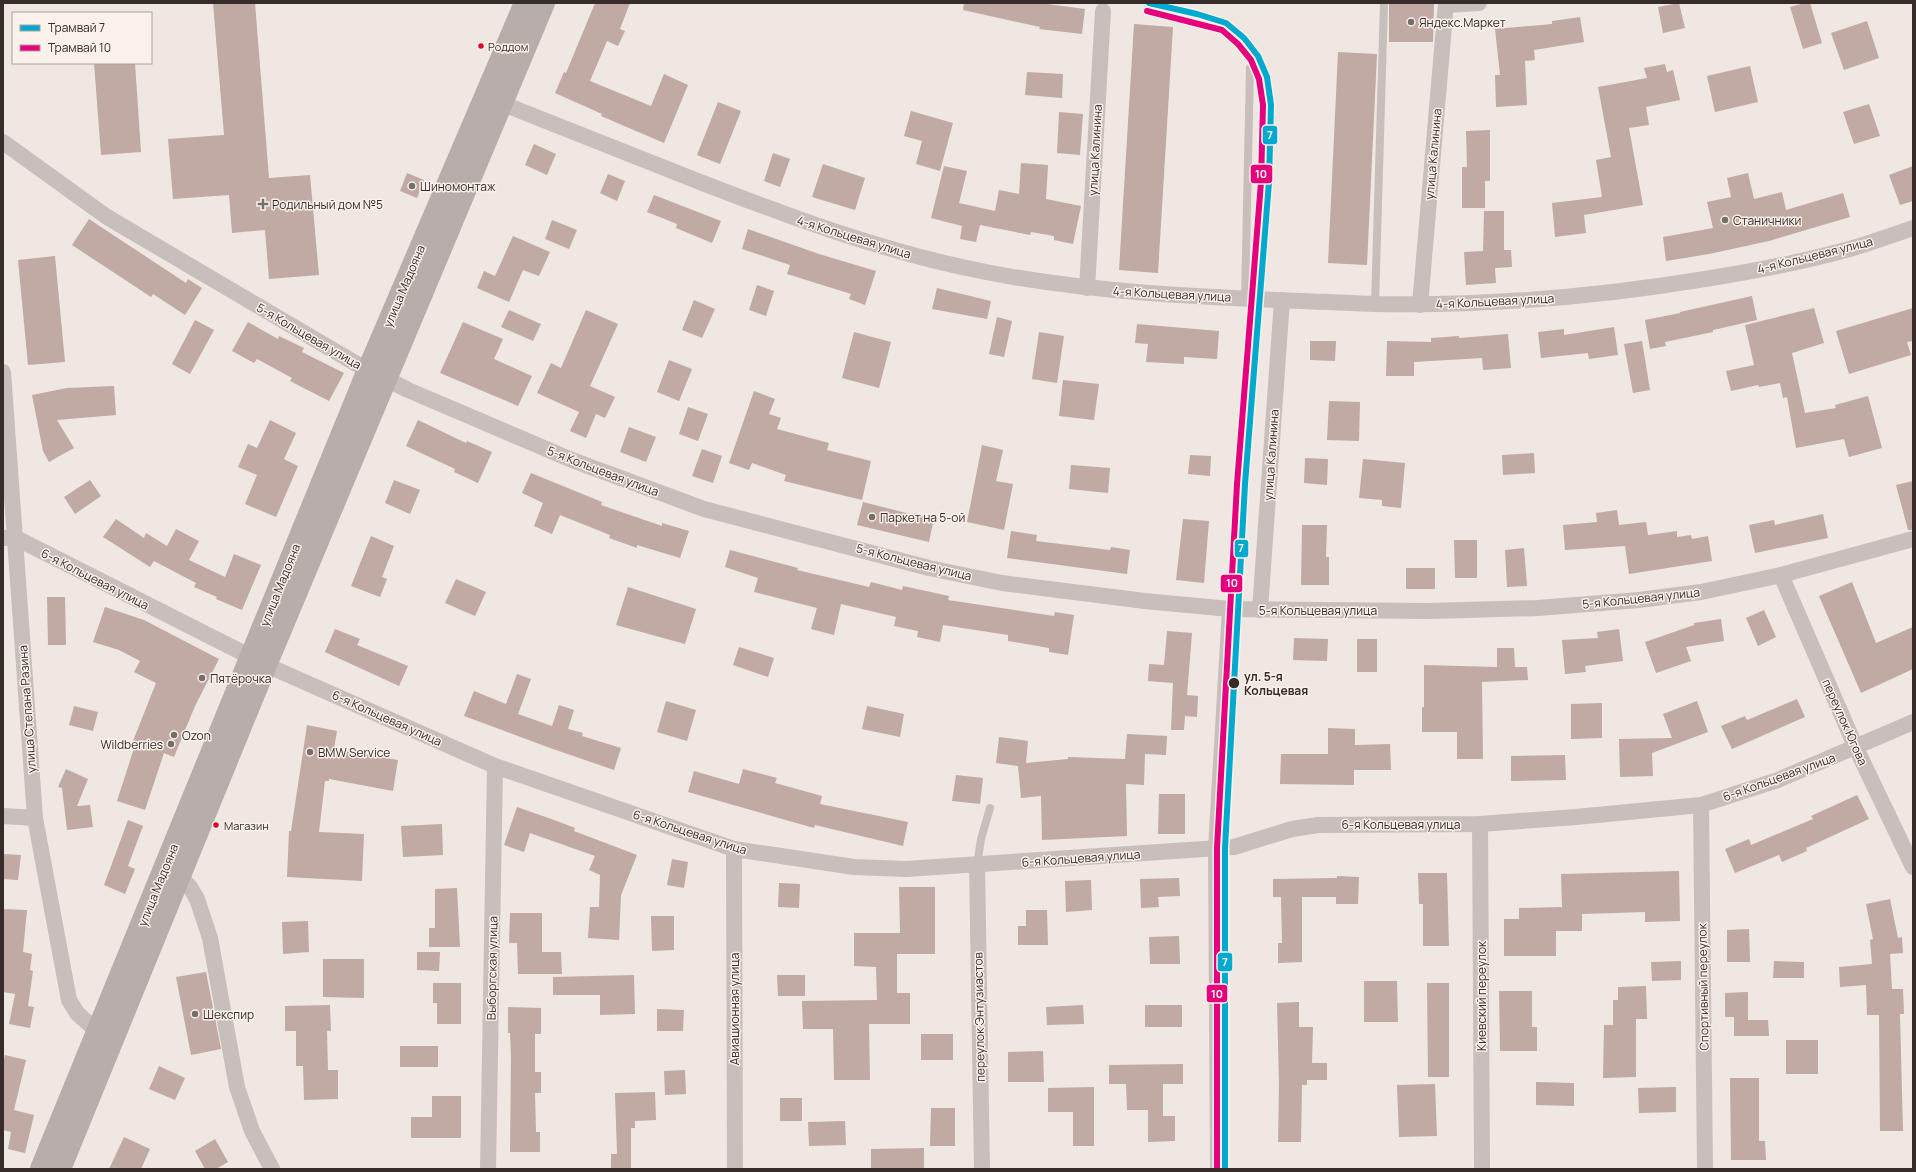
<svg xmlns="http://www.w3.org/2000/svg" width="1916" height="1172" viewBox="0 0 1916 1172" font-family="Manrope,sans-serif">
<rect width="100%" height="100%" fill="#eee7e2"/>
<g fill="#c1a9a4">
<path d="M213 3H255L269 178 310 175 319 275 269 279 265 230 232 233 229 195 173 199 168 139 224 135Z"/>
<path d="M595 3H630L620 29 625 31 618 46 607 41 590 81 651 106 664 74 688 85 664 143 601 116 602 114 555 93 564 72 566 73Z"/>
<path d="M964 3H1040L1085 9 1082 34 1039 29 1040 27 963 10Z"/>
<path d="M1389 3H1434L1433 42H1389Z"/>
<path d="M1679 3 1685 28 1663 33 1658 7Z"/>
<path d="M1805 3H1810L1822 43 1803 49 1790 7Z"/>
<path d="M1580 17 1584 42 1534 50 1535 60 1525 61 1527 105 1496 107 1495 75H1500L1495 29 1552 24V21Z"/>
<path d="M1867 21 1879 58 1844 70 1831 33Z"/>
<path d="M1134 24 1173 27 1158 273 1119 270Z"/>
<path d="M1338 52 1377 54 1367 265 1328 263Z"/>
<path d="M94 63H135L141 152 101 155Z"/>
<path d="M1665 64 1667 72 1673 70 1680 100 1646 107 1649 125 1629 128 1643 205 1584 215 1586 233 1555 237 1552 203 1602 197 1596 160 1611 157 1598 87 1647 78 1644 68Z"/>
<path d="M1750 66 1758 102 1715 112 1707 76Z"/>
<path d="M1027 72 1063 74 1062 98 1025 95Z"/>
<path d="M718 102 741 111 720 164 697 155Z"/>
<path d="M1869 104 1880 136 1854 144 1843 112Z"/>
<path d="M911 111 953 123 940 171 916 164 922 141 904 136Z"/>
<path d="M1059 112 1083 114 1080 155 1057 153Z"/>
<path d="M1490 130V181H1485V208H1462V167H1467L1466 131Z"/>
<path d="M534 144 556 154 547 175 525 165Z"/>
<path d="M773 153 790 159 780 187 764 181Z"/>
<path d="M1021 163 1048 165 1046 199 1081 206 1073 244 1054 240V236L1031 232 1030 235 980 225 976 242 960 239 962 226 931 218 944 166 967 171 959 203 995 211 999 190 1019 194Z"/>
<path d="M823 164 865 178 855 210 812 197Z"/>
<path d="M1913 166V201L1900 205 1889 175Z"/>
<path d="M407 173 424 180 417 198 400 191Z"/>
<path d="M1748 173 1754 199 1782 192 1786 210 1843 193 1850 217 1769 241 1709 254 1666 261 1663 237 1713 228 1707 202 1731 197 1727 178Z"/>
<path d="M608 174 625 181 617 201 600 193Z"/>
<path d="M654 195 721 221 712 243 676 228 677 224 647 212Z"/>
<path d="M1484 211H1504V250H1511L1512 267 1495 268 1496 283 1466 285 1464 252 1483 251Z"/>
<path d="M89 219 186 283 188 279 202 288 185 315 153 294 151 297 72 245Z"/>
<path d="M552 220 577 230 569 249 545 239Z"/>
<path d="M748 229 819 254 876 271 865 305 849 299 851 294 787 274 790 265 742 249Z"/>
<path d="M513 236 550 252 539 276 523 270 509 302 477 288 484 271 495 276Z"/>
<path d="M55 256 65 362 28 365 18 260Z"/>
<path d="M757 285 774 291 766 316 749 310Z"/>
<path d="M937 288 991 301 987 319 932 309Z"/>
<path d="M1752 296 1757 320 1713 330V332L1665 342 1666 346 1650 349 1645 320 1680 313V312Z"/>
<path d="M694 300 715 309 702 338 682 330Z"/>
<path d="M1814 308 1824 343 1792 353 1805 413 1836 408 1835 405 1868 396 1882 448 1849 457 1844 439 1796 448 1787 397 1783 398 1780 383 1759 387 1758 385 1731 391 1726 371 1754 365 1745 325Z"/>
<path d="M1913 308V341L1907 342 1911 355 1849 374 1836 331Z"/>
<path d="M509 310 541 324 533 341 501 327Z"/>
<path d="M586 310 618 324 590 386 615 397 605 418 596 414 586 438 570 431 579 412 537 393 551 363 561 368Z"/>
<path d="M997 317 1012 321 1004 357 989 354Z"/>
<path d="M195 320 214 330 190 374 172 364Z"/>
<path d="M248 322 278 339 279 336 304 348 302 352 344 373 329 401 290 381 292 378 257 359 254 363 232 351Z"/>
<path d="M463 322 503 339 494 359 532 376 518 406 440 373Z"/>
<path d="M1137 324 1219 331 1217 359 1184 357V364L1146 362 1148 344 1135 343Z"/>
<path d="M1614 327 1618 355 1589 359 1588 353 1541 358 1538 332 1564 329V335Z"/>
<path d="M854 332 891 342 879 388 842 378Z"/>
<path d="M1039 332 1064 336 1057 383 1032 379Z"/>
<path d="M1508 334 1511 368 1483 370 1482 358 1414 362V376H1386L1387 341 1431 342V338L1459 336V338Z"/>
<path d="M1310 341H1336L1335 361 1310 360Z"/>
<path d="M1642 341 1650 390 1633 393 1624 344Z"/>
<path d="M669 360 692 369 679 401 657 392Z"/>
<path d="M1063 380 1099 384 1094 420 1059 416Z"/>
<path d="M114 386 116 415 57 420 74 448 49 462 43 451 32 395 67 388Z"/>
<path d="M754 391 775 399 769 414 781 418 777 429 829 443 827 450 871 461 862 500 784 481 786 475 752 463 749 470 729 463Z"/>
<path d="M1329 401 1360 402 1359 441 1327 440Z"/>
<path d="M688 407 708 414 698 441 679 434Z"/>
<path d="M270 420 296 433 284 459 298 466 276 517 245 504 257 475 238 467 248 444 257 448Z"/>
<path d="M418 420 466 443 467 441 492 452 478 483 454 472 455 469 406 446Z"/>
<path d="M629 427 656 437 646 462 620 452Z"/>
<path d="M982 445 1003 450 996 481 1013 484 1004 530 967 522Z"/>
<path d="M702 449 722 456 713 483 692 476Z"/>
<path d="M1534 453 1535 473 1503 475 1502 455Z"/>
<path d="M1190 455 1211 456 1210 476 1188 474Z"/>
<path d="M1305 458 1328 459 1327 485 1304 483Z"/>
<path d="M1363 459 1405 463 1401 508 1382 506V500L1359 498Z"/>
<path d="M1071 465 1110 468 1108 493 1069 489Z"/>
<path d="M531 473 602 502 601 505 662 526V523L689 531 680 558 637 545V548L609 538 610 535 560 515 552 534 534 526 543 503 522 493Z"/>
<path d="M90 480 101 496 75 514 64 497Z"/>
<path d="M394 480 420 490 410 514 385 503Z"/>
<path d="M1913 481V530H1908L1896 485Z"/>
<path d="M863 502 914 515V513L934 518 929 542 857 525Z"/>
<path d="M1617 510 1619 525 1646 522 1648 535 1677 531V537L1691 535 1692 539 1708 536 1712 561 1629 574 1625 546 1565 550 1563 525 1597 522 1596 513Z"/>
<path d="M1823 514 1828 538 1755 553 1749 525 1774 520 1775 525Z"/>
<path d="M116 519 144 538 146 533 167 546 176 529 199 541 189 560 225 577 234 554 261 565 242 610 216 599 217 597 194 587 196 583 154 561 150 567 103 537Z"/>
<path d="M1183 519 1209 521 1204 583 1176 580Z"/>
<path d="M1302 525H1327L1326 557H1329V585H1301Z"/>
<path d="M1011 531 1037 535 1036 541 1110 550 1111 547 1130 550 1127 574 1007 558Z"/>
<path d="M371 536 394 546 382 577 387 579 380 597 351 586Z"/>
<path d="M1454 540H1477V578H1455Z"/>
<path d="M1524 548 1527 586 1507 587 1505 550Z"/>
<path d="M730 550 798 568 797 570 869 587 871 582 902 590 903 586 949 596 948 600 1054 616 1055 612 1074 615 1068 655 1049 652V648L1008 641V635L943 625 940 642 917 637 918 631 894 626 896 617 841 604 834 635 811 629 817 608 754 592 758 578 725 567Z"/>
<rect x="1406" y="568" width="29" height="21"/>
<path d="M456 579 486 592 475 616 445 603Z"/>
<path d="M1852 582 1876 643 1913 627V669L1861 693 1819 596Z"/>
<path d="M628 587 696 609 685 644 616 625Z"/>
<path d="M47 597H65L66 645H48Z"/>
<path d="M105 607 144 620 219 659 195 706 174 757 164 753 145 810 117 801 136 742 133 741 156 683 134 672 140 661 119 650 93 642Z"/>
<path d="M1764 610 1776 637 1758 646 1746 618Z"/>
<path d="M1721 619 1724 641 1686 647 1691 661 1656 673 1645 642 1694 625V623Z"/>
<path d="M335 629 360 639 357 645 408 666 399 686 325 652Z"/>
<path d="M1619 629 1623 661 1585 666 1586 672 1565 674 1562 640 1598 638 1597 632Z"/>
<path d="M1167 631 1192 633 1187 695 1198 696 1197 717 1185 716 1184 730H1171L1173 683 1148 681 1149 664 1164 665Z"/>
<path d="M1294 638 1328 639 1327 661 1293 660Z"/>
<rect x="1357" y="639" width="20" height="33"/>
<path d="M739 647 774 658 768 677 733 665Z"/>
<path d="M1497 648H1514L1515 667H1527L1528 680 1482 682 1483 759H1457V732H1422V707H1424V665L1497 667Z"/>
<path d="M517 674 531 679 518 714 552 726 559 705 574 710 568 729 583 733 582 736 621 748 614 770 550 748 464 716 474 691 506 704Z"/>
<path d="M1797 699 1805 717 1732 749 1721 726 1745 716 1747 720Z"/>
<path d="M666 701 696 710 687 741 657 732Z"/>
<path d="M1697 701 1708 732 1652 753 1653 776 1620 777 1619 739 1672 738 1663 714Z"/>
<path d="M1602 703V738L1571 739V704Z"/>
<path d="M74 706 98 712 93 731 69 725Z"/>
<path d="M867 706 904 714 900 737 862 729Z"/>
<path d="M307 725 337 731 334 749 398 760 393 791 329 779V781H325L319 832 364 834 362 881 287 877 289 831H291Z"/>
<path d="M1328 728 1355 729V745L1390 744 1391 770H1354V785L1280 784 1281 754H1328Z"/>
<path d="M1127 734 1167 736 1166 755 1145 754 1144 785 1126 784 1127 836 1042 840 1041 796 1021 798 1018 766 996 763 999 737 1028 741 1026 763 1068 759V757L1125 759Z"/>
<path d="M1565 755 1566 780 1511 781V756Z"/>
<path d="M66 769 88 779 77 806 90 805 93 827 67 830 62 788 58 787Z"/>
<path d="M743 769 777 778 775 783 822 796 820 804 908 822 903 846 815 825 814 828 688 792 694 771 739 784Z"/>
<path d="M956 775 983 778 980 804 952 801Z"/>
<path d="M1159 794H1185V834H1158Z"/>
<path d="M1857 795 1869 819 1806 848 1807 851 1782 862 1779 855 1735 873 1725 849 1749 839 1751 845 1813 819 1811 816Z"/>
<path d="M517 807 557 821 575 828 574 831 637 855 621 895 619 940 588 938 590 907H599L600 875 589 870 595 856 530 833 524 852 504 845Z"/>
<path d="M128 820 143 826 128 866 135 869 125 894 104 885Z"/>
<path d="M442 824 443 855 403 857 401 826Z"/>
<path d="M3 854 21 855 18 880 3 879Z"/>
<path d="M672 859 688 862 684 888 667 885Z"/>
<path d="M1679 871 1680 921 1645 922V912L1582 914V931H1556V956H1504V919H1519V908L1562 907 1561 874Z"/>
<path d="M1418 873H1447L1449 946H1423V904H1419Z"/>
<path d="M1337 876 1359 877 1358 904H1336V897H1302V962L1278 963V943H1282L1281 897H1273V879L1337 878Z"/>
<path d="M1179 878 1180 896 1158 897 1159 907 1141 908 1140 879Z"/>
<path d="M1091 880 1092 910 1066 912 1065 881Z"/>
<path d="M779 883 800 884 799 908 778 907Z"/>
<path d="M899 887H935V954H897V993H910V1024H869L870 1080H834L833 1029H803L802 1001 877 1000 876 967 854 966V933H900Z"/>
<path d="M457 888 460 947H429V928H435V889Z"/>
<path d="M1890 899 1898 938 1902 937 1903 953 1890 954 1892 989H1903L1904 1014H1900L1903 1131H1880L1879 1015H1867L1866 985 1840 987 1839 967 1872 964 1870 940 1873 939 1866 904Z"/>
<path d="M3 909 27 910 23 952 32 954 30 970 33 971 28 1006 34 1007 30 1028 9 1024 15 994 3 992Z"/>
<path d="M1026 910H1047L1048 945H1018V926H1026Z"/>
<path d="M510 913H542V952H561L562 974H518L517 943H509Z"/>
<path d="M651 916H674V950L652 951Z"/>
<path d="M308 921 309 952 283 954 282 922Z"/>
<path d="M1749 929 1750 962H1727V930Z"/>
<path d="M1179 936 1180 964H1150L1149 937Z"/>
<path d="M417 952H440L439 971 417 970Z"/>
<path d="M323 959H364V998L323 997Z"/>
<path d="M1681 961V980L1652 981 1651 962Z"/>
<path d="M1774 961 1804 962V978H1773Z"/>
<path d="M206 972 221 1049 191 1055 176 977Z"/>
<path d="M634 975 635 1014 600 1015V995H553V977Z"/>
<path d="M777 975H805V996H778Z"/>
<path d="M1364 981H1397L1398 1022H1364Z"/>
<path d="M433 983H461V1024H437V1003H433Z"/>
<path d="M1427 983H1449V1077H1428Z"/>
<path d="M1646 986 1647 1019H1636V1077L1603 1078 1604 1025H1613V1000H1618V987Z"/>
<path d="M1499 991H1532V1027H1537V1051H1500Z"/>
<path d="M1748 992V1020H1768L1769 1036H1734V1017H1725V993Z"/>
<path d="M1299 1002V1027H1313L1312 1063H1327V1080H1307V1085H1302L1301 1142H1278L1279 1085 1277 1003Z"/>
<path d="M330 1005 331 1031H327L328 1070H338V1099L304 1100 303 1066H296V1031H285V1006Z"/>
<path d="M1083 1005 1084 1024 1047 1025 1046 1007Z"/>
<rect x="1145" y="1005" width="37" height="22"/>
<path d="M508 1007 541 1008V1034H535V1072H541V1093H535L536 1132H540V1152H510L511 1057 510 1033H508Z"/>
<path d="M657 1009 684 1010 683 1031H657Z"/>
<rect x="921" y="1034" width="32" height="26"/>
<rect x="1786" y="1040" width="32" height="34"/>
<rect x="400" y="1046" width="38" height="21"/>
<path d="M1043 1051 1044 1082H1008V1052Z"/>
<path d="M5 1055 26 1060 14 1110 34 1115 25 1153 8 1149 11 1132 3 1130V1064Z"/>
<path d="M1183 1064V1084H1163V1116H1175V1141L1148 1142V1110H1127L1126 1084H1109V1065Z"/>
<path d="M159 1066 185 1078 175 1100 149 1089Z"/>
<path d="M685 1070 686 1094 665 1095 664 1071Z"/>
<path d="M1730 1078H1759V1141H1765L1766 1160H1731Z"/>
<path d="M1536 1082 1574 1083V1106L1536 1105Z"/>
<path d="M1435 1084 1437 1136 1399 1137 1397 1085Z"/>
<path d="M1094 1087V1146H1073V1112H1048V1088Z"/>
<path d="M1676 1087V1112L1639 1113 1638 1088Z"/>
<path d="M655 1092 656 1120 635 1121V1128H631V1169H611V1154H617L615 1093Z"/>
<path d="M432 1096H461V1138H411V1117H432Z"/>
<rect x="780" y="1098" width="22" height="23"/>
<path d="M931 1108H955V1146H930Z"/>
<path d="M845 1121 846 1145 809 1146 808 1122Z"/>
<path d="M124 1137 150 1149 141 1169H109Z"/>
<path d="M215 1139 228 1162 216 1169H205L195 1151Z"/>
<path d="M924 1148V1169H871V1149Z"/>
</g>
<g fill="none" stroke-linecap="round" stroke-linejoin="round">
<g stroke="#c7bfbb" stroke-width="8">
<path d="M1245 298 1250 68"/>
<path d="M1375 304 1384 3"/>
<path d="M977 865 981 839 990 808"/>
</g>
<g stroke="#c7bfbb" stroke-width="16">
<path d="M1446 5 1479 3"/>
<path d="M501 103C568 129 634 156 700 182 793 218 887 253 986 272 1113 297 1245 298 1375 304 1485 306 1596 297 1705 279 1755 271 1804 262 1853 248 1873 242 1893 235 1913 228"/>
<path d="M3 142 107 217 355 363 408 390 572 460 704 509 929 568 1002 583 1145 601 1230 609 1429 611 1538 608 1639 600 1701 592 1781 575 1913 539"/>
<path d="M1087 288 1103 11"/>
<path d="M1420 305 1446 3"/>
<path d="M3 372 35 818 69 1000 77 1013 98 1032"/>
<path d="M3 538H16L251 657"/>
<path d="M1781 575 1856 748 1913 867"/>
<path d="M1260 610 1282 300"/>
<path d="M266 665 495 766 734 849 854 867 906 869 1234 847 1292 829 1318 825 1480 824 1576 817 1701 805 1778 780 1913 722"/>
<path d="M1701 805 1705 1169"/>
<path d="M3 816 35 818"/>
<path d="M1480 824 1482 1169"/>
<path d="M734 849 735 1169"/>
<path d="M977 865 982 1169"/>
<path d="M180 877 190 887 197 899 210 938 237 1087 252 1131 272 1169"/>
<path d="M488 1169 495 766"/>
<path d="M1218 1169 1216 849 1230 609"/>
</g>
<g stroke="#b6aeaa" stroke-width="22">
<path d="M41 1169 368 370 525 3"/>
<path d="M60 1169 266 665 544 3"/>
</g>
<defs>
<path id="tram-1" d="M1149 3 1197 14 1226 23 1244 38 1258 56 1267 77 1271 105 1269 182 1245 484 1225 848V1169"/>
<path id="tram-2" d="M1147 11 1222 30 1238 44 1251 60 1259 79 1263 105 1261 182 1237 484 1217 848V1169"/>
</defs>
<use href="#tram-1" stroke="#f9f1ea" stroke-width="9"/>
<use href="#tram-2" stroke="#f9f1ea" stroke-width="9"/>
<use href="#tram-1" stroke="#00a9ce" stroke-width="6"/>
<use href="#tram-2" stroke="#e5007d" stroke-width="6"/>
</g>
<g fill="#776d6a" stroke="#f9f1ea" stroke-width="1.5">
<circle cx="1411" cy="22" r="4"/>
<circle cx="412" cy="186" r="4"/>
<path d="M261 198h4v4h4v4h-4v4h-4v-4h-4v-4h4z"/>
<circle cx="1725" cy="220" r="4"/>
<circle cx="872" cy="517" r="4"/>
<circle cx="202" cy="678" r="4"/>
<circle cx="174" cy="735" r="4"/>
<circle cx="171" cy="744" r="4"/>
<circle cx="310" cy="752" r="4"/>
<circle cx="195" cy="1014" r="4"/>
</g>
<g fill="#e4002b" stroke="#f9f1ea" stroke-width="1.5">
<circle cx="481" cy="46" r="3.5"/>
<circle cx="216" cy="825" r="3.5"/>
</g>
<circle fill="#372c29" stroke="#f9f1ea" stroke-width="1.5" cx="1234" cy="683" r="6"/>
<g text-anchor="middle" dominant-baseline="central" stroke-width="3" stroke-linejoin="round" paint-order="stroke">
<g font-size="11" fill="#372c29" stroke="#f9f1ea" text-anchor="start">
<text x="488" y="46">Роддом</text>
<text x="224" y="825">Магазин</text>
</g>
<g font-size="12" fill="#372c29" stroke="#f9f1ea" text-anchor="start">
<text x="1419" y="22">Яндекс.Маркет</text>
<text x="420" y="186">Шиномонтаж</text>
<text x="272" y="204">Родильный дом №5</text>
<text x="1733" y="220">Станичники</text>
<text x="880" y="517">Паркет на 5-ой</text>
<text x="210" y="678">Пятёрочка</text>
<text x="182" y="735">Ozon</text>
<text x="163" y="744" text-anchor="end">Wildberries</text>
<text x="318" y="752">BMW Service</text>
<text x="203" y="1014">Шекспир</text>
</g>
<g font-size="12" fill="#372c29" stroke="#f9f1ea">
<text transform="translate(1095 150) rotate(-87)">улица Калинина</text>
<text transform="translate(1433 154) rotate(-85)">улица Калинина</text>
<text transform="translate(854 237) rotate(17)">4-я Кольцевая улица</text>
<text transform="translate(1815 255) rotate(-14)">4-я Кольцевая улица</text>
<text transform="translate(404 286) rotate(-67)">улица Мадояна</text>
<text transform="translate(1172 294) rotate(3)">4-я Кольцевая улица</text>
<text transform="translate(1495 301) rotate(-3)">4-я Кольцевая улица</text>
<text transform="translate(309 336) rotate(30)">5-я Кольцевая улица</text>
<text transform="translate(1271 455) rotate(-86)">улица Калинина</text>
<text transform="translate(603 471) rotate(21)">5-я Кольцевая улица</text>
<text transform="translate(914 562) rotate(14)">5-я Кольцевая улица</text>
<text transform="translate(95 579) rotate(27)">6-я Кольцевая улица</text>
<text transform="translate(280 585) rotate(-68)">улица Мадояна</text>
<text transform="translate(1641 598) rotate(-6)">5-я Кольцевая улица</text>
<text x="1318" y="610">5-я Кольцевая улица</text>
<text transform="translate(27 709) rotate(-94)">улица Степана Разина</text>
<text transform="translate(387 718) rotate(24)">6-я Кольцевая улица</text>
<text transform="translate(1845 722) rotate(66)">переулок Югова</text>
<text transform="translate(1779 777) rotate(-20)">6-я Кольцевая улица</text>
<text x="1401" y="824">6-я Кольцевая улица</text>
<text transform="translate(690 832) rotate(18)">6-я Кольцевая улица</text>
<text transform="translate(1081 858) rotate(-4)">6-я Кольцевая улица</text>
<text transform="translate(158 885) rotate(-68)">улица Мадояна</text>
<text transform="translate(492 968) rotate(-89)">Выборгская улица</text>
<text transform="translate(1703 987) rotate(-91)">Спортивный переулок</text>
<text transform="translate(1481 996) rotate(-90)">Киевский переулок</text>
<text transform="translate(734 1009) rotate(-90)">Авиационная улица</text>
<text transform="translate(979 1017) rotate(-91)">переулок Энтузиастов</text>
</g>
<g font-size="12" font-weight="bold" fill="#372c29" stroke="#f9f1ea" text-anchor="start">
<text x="1244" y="676">ул. 5-я<tspan x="1244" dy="14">Кольцевая</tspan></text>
</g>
</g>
<g stroke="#f9f1ea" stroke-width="1.5">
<rect x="1262" y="125" width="16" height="20" rx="4" fill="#00a9ce"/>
<rect x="1250" y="164" width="23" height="20" rx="4" fill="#e5007d"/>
<rect x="1234" y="539" width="15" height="19" rx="4" fill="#00a9ce"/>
<rect x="1220" y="574" width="23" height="19" rx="4" fill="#e5007d"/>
<rect x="1217" y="952" width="16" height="20" rx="4" fill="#00a9ce"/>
<rect x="1206" y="984" width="22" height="19" rx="4" fill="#e5007d"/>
</g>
<g font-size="11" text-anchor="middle" font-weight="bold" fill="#fff">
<text x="1270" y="139">7</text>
<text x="1261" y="178">10</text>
<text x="1241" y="552">7</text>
<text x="1232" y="587">10</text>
<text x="1225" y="966">7</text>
<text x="1217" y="998">10</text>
</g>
<rect width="1916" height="1172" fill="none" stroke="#372c29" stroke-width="8"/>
<rect x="12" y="12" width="140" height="52" fill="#f9f1ea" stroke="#aba29d"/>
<rect x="20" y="25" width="20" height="6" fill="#00a9ce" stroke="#aba29d"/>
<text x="48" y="32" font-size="12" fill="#372c29">Трамвай 7</text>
<rect x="20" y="45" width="20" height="6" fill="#e5007d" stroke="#aba29d"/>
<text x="48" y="52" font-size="12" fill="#372c29">Трамвай 10</text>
</svg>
